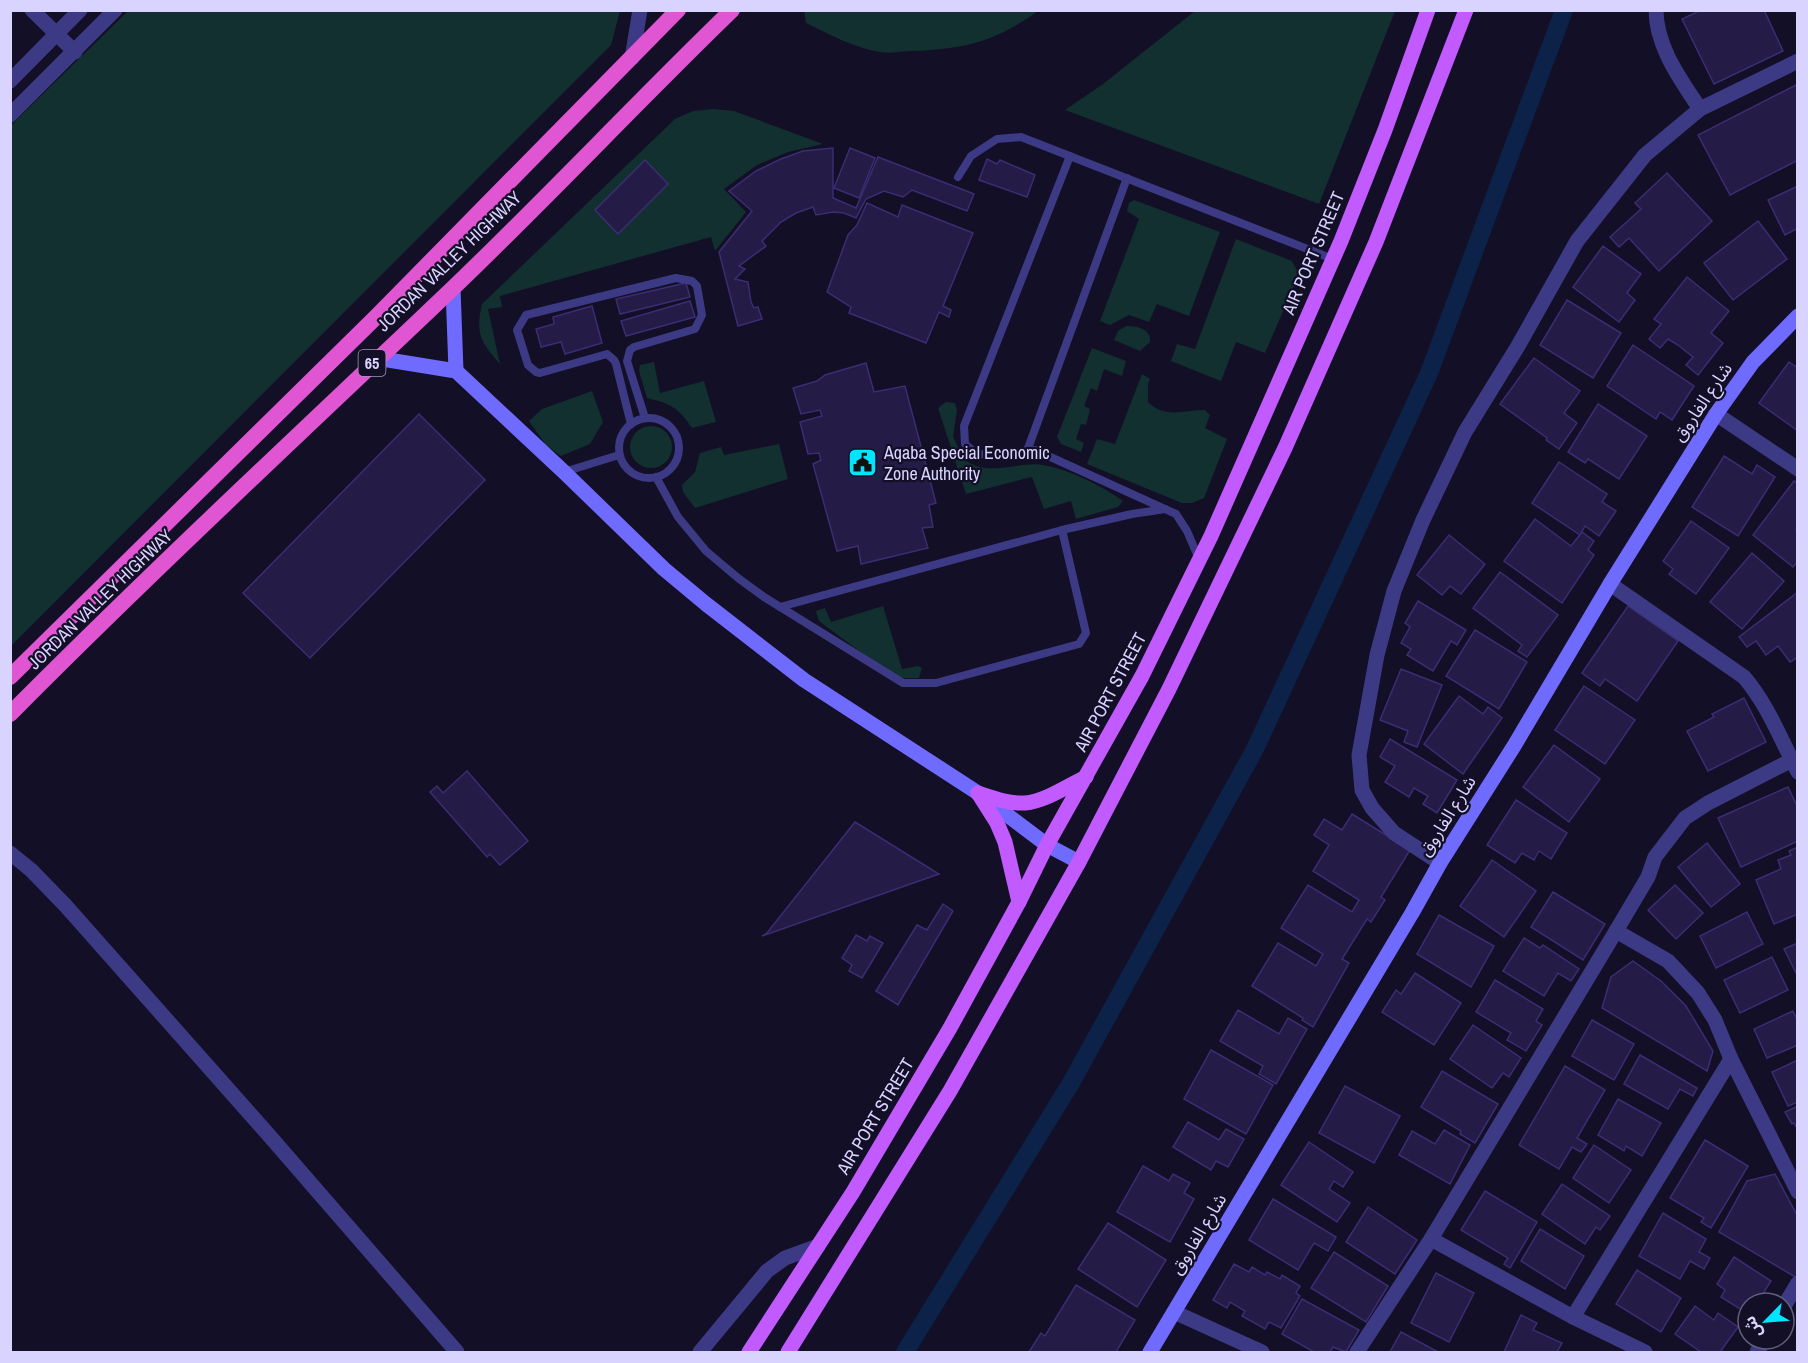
<svg xmlns="http://www.w3.org/2000/svg" width="1808" height="1363" viewBox="0 0 1808 1363" font-family="'Archivo Narrow','Noto Sans Arabic',sans-serif">
<rect width="100%" height="100%" fill="#130f26"/>
<g fill="#12302f">
<path d="M128 11H620L611 45 11 646V125Z"/>
<path d="M804 11V10L1038 11C995 42 965 49 912 51 902 51 890 54 880 52 854 48 829 34 806 23Z"/>
<path d="M1195 11H1395L1319 204 1065 110 1103 84Z"/>
<path d="M714 109 734 111 823 144 788 152 757 165 724 189 746 212 715 251 711 237 500 296 502 307 488 309 500 364C481 342 475 334 482 304L675 119 693 111Z"/>
<path d="M1134 200 1220 232 1189 316 1157 304 1149 322 1129 315 1110 325 1100 321 1139 219 1127 211 1129 203Z"/>
<path d="M1236 239 1292 261 1299 274 1265 353 1236 342 1221 381 1171 361 1177 344 1195 349Z"/>
<path d="M1126 326C1138 326 1151 329 1150 342L1140 351 1114 340 1118 331Z"/>
<path d="M1092 348 1126 361 1122 376 1104 369 1097 391 1091 388 1084 406 1090 409 1086 425 1081 424 1076 439 1084 443 1081 452 1061 444 1057 437Z"/>
<path d="M654 362 660 393 704 381 716 422 692 428C679 408 670 403 647 398L639 371 640 365Z"/>
<path d="M1142 374 1150 379 1148 384V402C1165 419 1183 410 1205 410L1210 415 1205 428 1227 439 1204 498 1192 503H1182L1087 464 1097 439 1115 444Z"/>
<path d="M592 391 603 422 590 444 561 456 546 445 529 421 542 409Z"/>
<path d="M946 402 955 403 957 410 953 437C957 444 961 456 967 461 988 477 1019 461 1043 465 1071 470 1100 485 1123 501L1118 507 1076 519 1071 501 1044 509 1032 477 966 494 938 408Z"/>
<circle cx="651" cy="447" r="21"/>
<path d="M779 444 788 479 695 508 683 492 682 485 695 472 700 453 721 447 724 455Z"/>
<path d="M883 606 902 669 918 666 922 668 919 678H904L890 674 819 621 816 611 825 608 831 622Z"/>
</g>
<g fill="none" stroke-linecap="round" stroke-linejoin="round">
<path stroke="#0c2248" stroke-width="18" d="M905 1352 1071 1083 1255 749 1429 373 1564 10"/>
</g>
<g fill="#241b47" stroke="#3b2d73" stroke-width="1.5">
<path d="M1701 10H1764L1783 51 1714 84 1682 19Z"/>
<path d="M1798 84V160L1730 195 1698 135Z"/>
<path d="M833 148V198L856 208 878 157 974 194 967 211 912 190 903 197 884 191 866 199 856 218 844 213 833 212 816 215 813 207 796 213 781 222 762 241 766 246 739 266 745 269 735 279 748 282 751 302 754 308 758 307 762 319 738 326 719 252 752 211 729 191 756 171 781 159 803 151Z"/>
<path d="M850 148 875 158 859 198 834 188Z"/>
<path d="M987 159 997 164 1000 160 1035 175 1027 197 979 180Z"/>
<path d="M645 160 668 184 618 234 595 210Z"/>
<path d="M1667 173 1712 221 1659 271 1629 238 1619 247 1610 237 1641 209 1635 203Z"/>
<path d="M1798 186V233L1796 229 1785 235 1768 200Z"/>
<path d="M867 203 898 217 902 205 973 233 943 306 951 310 949 317 939 312 926 343 849 313 851 307 827 292 848 235 857 225Z"/>
<path d="M1758 221 1787 259 1733 300 1704 263Z"/>
<path d="M1603 246 1641 274 1627 293 1635 300 1619 322 1573 287Z"/>
<path d="M1687 277 1729 311 1711 333 1723 343 1698 375 1686 365 1693 357 1678 345 1668 339 1660 348 1649 339 1661 324 1654 319Z"/>
<path d="M686 283 690 297 620 314 616 299Z"/>
<path d="M1567 300 1621 333 1593 378 1540 345Z"/>
<path d="M690 301 695 317 626 336 621 321Z"/>
<path d="M592 306 602 343 565 354 561 342 541 347 536 329 554 324 553 317Z"/>
<path d="M1633 345 1694 386 1672 420 1660 412 1656 419 1607 386Z"/>
<path d="M1534 358 1580 391 1564 413 1577 423 1559 449 1546 440 1547 438 1500 404Z"/>
<path d="M1789 362 1798 368V431L1759 403Z"/>
<path d="M866 363 874 392 905 386 936 503 929 505 933 527 922 528 928 548 861 564 858 546 837 551 813 464 821 460 819 453 808 454 800 422 822 416 820 410 801 414 793 388 817 381 825 375Z"/>
<path d="M1598 404 1647 436 1619 479 1588 459 1585 463 1568 452Z"/>
<path d="M419 414 485 480 310 658 243 593Z"/>
<path d="M1724 456 1752 474 1757 465 1775 477 1738 536 1692 507Z"/>
<path d="M1559 462 1607 494 1602 502 1616 511 1599 536 1585 526 1580 535 1532 503Z"/>
<path d="M1794 481 1798 483V527L1796 530 1798 531V561L1793 567 1753 535Z"/>
<path d="M1535 519 1571 546 1582 532 1594 541 1588 550 1594 555 1562 603 1504 561Z"/>
<path d="M1691 521 1729 548 1696 594 1669 574 1673 569 1663 561Z"/>
<path d="M1449 535 1485 564 1461 594 1450 586 1442 595 1417 575Z"/>
<path d="M1752 553 1784 581 1742 629 1710 602Z"/>
<path d="M1500 572 1558 615 1527 657 1518 651 1522 645 1473 608Z"/>
<path d="M1798 592V657L1790 662 1778 646 1766 655 1756 641 1747 647 1739 637Z"/>
<path d="M1418 601 1466 630 1457 645 1451 641 1433 671 1407 655 1411 649 1401 643 1410 627 1405 623Z"/>
<path d="M1628 606 1678 641 1637 701 1605 679 1600 686 1582 673Z"/>
<path d="M1475 630 1527 662 1499 709 1446 676Z"/>
<path d="M1401 669 1442 685 1417 747 1404 742 1408 731 1380 720Z"/>
<path d="M1584 686 1635 720 1605 764 1555 730Z"/>
<path d="M1459 696 1483 714 1488 707 1502 718 1463 774 1424 744Z"/>
<path d="M1744 698 1766 742 1708 771 1687 731 1714 717 1712 714Z"/>
<path d="M1390 739 1457 780 1437 813 1423 804 1428 796 1414 788 1409 797 1385 782 1395 766 1380 757Z"/>
<path d="M1554 745 1600 779 1569 822 1523 787Z"/>
<path d="M467 771 528 841 500 865 490 854 487 857 430 792 437 786 443 793Z"/>
<path d="M1788 787 1798 808V841L1741 867 1718 818Z"/>
<path d="M1516 800 1567 833 1551 859 1539 851 1534 860 1522 853 1515 863 1487 845Z"/>
<path d="M1352 814 1410 850 1381 897 1385 900 1371 922 1367 919 1342 959 1349 963 1313 1027 1302 1020 1303 1018 1252 986 1278 943 1316 966 1323 954 1281 928 1308 885 1352 912 1359 900 1313 871 1329 845 1314 835 1324 819 1342 830Z"/>
<path d="M855 822 939 874 762 936 767 933Z"/>
<path d="M1707 843 1740 884 1711 907 1678 867Z"/>
<path d="M1798 847V914L1774 924 1756 880 1781 869 1778 860 1791 855 1789 851Z"/>
<path d="M1492 860 1536 891 1504 937 1460 906Z"/>
<path d="M1675 885 1703 913 1676 939 1648 910Z"/>
<path d="M1553 892 1605 924 1583 960 1531 927Z"/>
<path d="M943 904 953 911 898 1005 876 991 917 925 927 930Z"/>
<path d="M1747 912 1763 944 1716 968 1700 936Z"/>
<path d="M1439 915 1494 946 1471 987 1417 954Z"/>
<path d="M856 935 867 941 870 936 883 943 862 978 849 971 852 965 842 958Z"/>
<path d="M1524 938 1540 948 1543 945 1579 969 1571 981 1558 973 1544 996 1503 971Z"/>
<path d="M1798 943V977L1784 949Z"/>
<path d="M1772 957 1788 990 1740 1013 1724 980Z"/>
<path d="M1633 961 1661 981 1686 1006 1713 1051 1707 1071 1602 1008 1611 977Z"/>
<path d="M1415 973 1461 1003 1434 1045 1382 1012 1396 990 1401 994Z"/>
<path d="M1495 980 1543 1009 1536 1021 1542 1025 1526 1051 1507 1040 1511 1033 1476 1012Z"/>
<path d="M1238 1010 1279 1034 1288 1018 1307 1029 1276 1084 1259 1074 1263 1066 1220 1041Z"/>
<path d="M1793 1011 1798 1021V1045L1767 1058 1754 1029Z"/>
<path d="M1592 1020 1634 1044 1614 1080 1572 1056Z"/>
<path d="M1473 1025 1521 1058 1509 1077 1503 1073 1492 1088 1450 1059Z"/>
<path d="M1211 1050 1273 1085 1246 1134 1184 1099Z"/>
<path d="M1640 1055 1697 1088 1693 1096 1680 1089 1668 1109 1624 1084Z"/>
<path d="M1798 1060V1102L1788 1106 1772 1072Z"/>
<path d="M1565 1066 1605 1090 1577 1138 1587 1144 1581 1152 1572 1147 1559 1169 1519 1145Z"/>
<path d="M1442 1071 1498 1104 1475 1143 1460 1134 1461 1131 1421 1107Z"/>
<path d="M1345 1086 1400 1116 1374 1163 1319 1133Z"/>
<path d="M1618 1099 1661 1123 1642 1156 1626 1146 1624 1151 1598 1135Z"/>
<path d="M1798 1106V1130L1794 1123 1792 1124 1785 1112Z"/>
<path d="M1188 1122 1219 1140 1226 1129 1244 1139 1228 1167 1216 1161 1211 1170 1173 1147Z"/>
<path d="M1444 1130 1470 1145 1450 1184 1399 1155 1412 1131 1435 1144Z"/>
<path d="M1705 1140 1748 1166 1711 1228 1701 1222 1704 1218 1670 1198Z"/>
<path d="M1309 1142 1353 1172 1343 1187 1334 1181 1329 1189 1350 1203 1337 1222 1281 1185Z"/>
<path d="M1594 1145 1631 1170 1609 1203 1573 1178Z"/>
<path d="M1143 1166 1169 1181 1173 1174 1190 1183 1184 1193 1194 1199 1170 1242 1117 1212Z"/>
<path d="M1775 1174 1798 1217 1797 1278 1719 1232 1747 1181Z"/>
<path d="M1562 1184 1610 1216 1600 1230 1596 1227 1585 1244 1542 1214Z"/>
<path d="M1485 1191 1537 1222 1510 1268 1504 1264 1508 1258 1461 1230Z"/>
<path d="M1273 1199 1336 1237 1328 1251 1314 1243 1298 1270 1249 1240Z"/>
<path d="M1368 1207 1417 1240 1395 1274 1346 1242Z"/>
<path d="M1663 1213 1706 1239 1699 1252 1710 1258 1704 1269 1690 1261 1680 1279 1639 1256Z"/>
<path d="M1108 1223 1166 1260 1137 1307 1078 1269Z"/>
<path d="M1540 1229 1584 1256 1565 1289 1521 1261Z"/>
<path d="M1334 1252 1388 1286 1366 1322 1311 1288Z"/>
<path d="M1734 1257 1771 1281 1757 1303H1748V1314L1721 1297 1725 1290 1717 1284Z"/>
<path d="M1234 1264 1249 1272 1252 1267 1265 1275 1267 1272 1280 1279 1282 1275 1300 1286 1296 1293 1300 1296 1281 1328 1269 1322 1265 1329 1242 1316 1245 1311 1230 1302 1227 1308 1213 1300Z"/>
<path d="M1637 1270 1681 1298 1661 1332 1616 1304Z"/>
<path d="M1436 1273 1474 1293 1449 1342 1411 1323Z"/>
<path d="M1076 1285 1135 1320 1116 1352H1029L1041 1333 1045 1336Z"/>
<path d="M1302 1299 1359 1330 1346 1352 1333 1347 1330 1352H1314L1282 1334Z"/>
<path d="M1695 1306 1714 1320 1718 1313 1738 1327 1720 1352H1701L1675 1334Z"/>
<path d="M1521 1315 1537 1323 1533 1330 1562 1343 1557 1352H1504Z"/>
<path d="M1401 1332 1438 1352H1390Z"/>
</g>
<g fill="none" stroke-linecap="round" stroke-linejoin="round">
<g stroke="#3d3a85" stroke-width="8">
<path d="M1070 156 964 426 965 444 977 454 995 455 1035 450 1176 514 1187 531 1199 559"/>
<path d="M958 177 971 156 997 139 1021 137 1333 259"/>
<circle cx="649" cy="448" r="30"/>
<path d="M631 424 616 364 614 360 607 354 540 373 536 372 528 365 517 330 526 315 676 278 692 281 697 286 702 315 695 329 634 347 630 350 627 361 645 418"/>
<path d="M1027 451 1127 178"/>
<path d="M564 472 619 455"/>
<path d="M656 477 678 517 706 551 738 578 764 597 903 683H936L1079 644 1086 633 1062 530 1132 514 1165 509"/>
<path d="M780 607 1062 530"/>
</g>
<g stroke="#3d3a85" stroke-width="15">
<path d="M32 10 75 52"/>
<path d="M1656 10C1656 47 1681 80 1700 109"/>
<path d="M1716 414 1798 469"/>
<path d="M1610 584 1744 677C1768 705 1781 740 1798 772"/>
<path d="M10 853 31 870 65 905 267 1133 457 1352"/>
<path d="M1440 863 1394 833 1372 808 1362 790 1359 755 1377 655 1394 591 1423 520 1465 432 1518 346 1577 241 1645 155 1700 109 1798 61"/>
<path d="M1616 931 1668 961 1698 993 1715 1020 1731 1059 1798 1192"/>
<path d="M1431 1239 1573 1317 1645 1352"/>
<path d="M1784 1306 1798 1283"/>
<path d="M1174 1312 1262 1352"/>
<path d="M1573 1317 1731 1059"/>
<path d="M700 1352 767 1271 785 1258 818 1246"/>
<path d="M1357 1352 1431 1239 1616 931 1648 877 1655 857 1685 818 1708 803 1792 760"/>
<path d="M1757 1352 1765 1339"/>
</g>
<g stroke="#3d3a85" stroke-width="15">
<path d="M632 58 640 10"/>
<path d="M10 81 80 10"/>
<path d="M10 115 115 10"/>
</g>
<g stroke="#6f6bff" stroke-width="15">
<path d="M453 288 456 371"/>
<path d="M376 358 456 371 564 472 664 569 706 604 804 680 978 793 1047 845 1079 862"/>
<path d="M1150 1352 1412 913 1440 863 1514 746 1610 584 1716 414 1753 362 1798 316"/>
</g>
<g stroke="#c25bff" stroke-width="15">
<path d="M978 793 997 823 1005 842 1019 902"/>
<path d="M978 793C993 798 1009 804 1025 803 1046 801 1067 786 1086 777"/>
<path d="M749 1352 853 1192 950 1028 1019 902 1047 845 1142 676 1211 536 1341 241 1385 130 1428 10"/>
<path d="M788 1352 950 1091 1079 862 1169 689 1285 448 1376 242 1466 10"/>
</g>
<g stroke="#e055d1" stroke-width="16">
<path d="M10 677 376 317 678 10"/>
<path d="M10 714C154 569 304 430 452 289 547 198 637 102 732 10"/>
</g>
</g>
<defs>
<symbol id="civic-square" viewBox="-11 -11 22 22"><rect x="-9" y="-9" width="18" height="18" rx="4" fill="#00e5ff" stroke="#130f26"/><path d="M-.6-6.5H3V-4.5H.6V-3L4-1V1h2V6H-6V1h2V-1L-.6-3ZM-1.2 2.5V6h2.4V2.5Z" fill="#111"/></symbol>
</defs>
<g fill-rule="evenodd">
<use href="#civic-square" x="846" y="446" width="33" height="33"/>
</g>
<g text-anchor="middle" dominant-baseline="central" stroke-width="4.5" stroke-linejoin="round" paint-order="stroke">
<rect fill="#130f26" stroke="#9e99be" stroke-width="1.5" x="358.5" y="350" width="27" height="26" rx="4.5"/>
<g font-size="16" font-weight="bold" fill="#d9d4ff">
<text x="372" y="363">65</text>
</g>
<g font-size="18" fill="#d9d4ff" stroke="#130f26">
<text transform="translate(1313 253) rotate(-67)">AIR PORT STREET</text>
<text transform="translate(449 261) rotate(-44)">JORDAN VALLEY HIGHWAY</text>
<text transform="translate(1702 402) rotate(-56)">شارع الفاروق</text>
<text transform="translate(100 599) rotate(-44)">JORDAN VALLEY HIGHWAY</text>
<text transform="translate(1110 692) rotate(-62)">AIR PORT STREET</text>
<text transform="translate(1447 816) rotate(-58)">شارع الفاروق</text>
<text transform="translate(875 1116) rotate(-59)">AIR PORT STREET</text>
<text transform="translate(1198 1234) rotate(-59)">شارع الفاروق</text>
</g>
<g font-size="18" fill="#d9d4ff" stroke="#130f26" text-anchor="start">
<text x="884" y="452">Aqaba Special Economic<tspan x="884" dy="21">Zone Authority</tspan></text>
</g>
</g>
<rect width="1808" height="1363" fill="none" stroke="#d9d4ff" stroke-width="24"/>
<g transform="translate(1766 1321) rotate(245)"><circle r="28" fill="#130f26" stroke="#625e7d" stroke-width="1.5"/>
<path d="M0-4.5L10 22L0 15L-10 22Z" fill="#00e5ff"/>
<text y="-9" font-size="16" font-weight="bold" text-anchor="middle" fill="#d9d4ff">ش</text>
</g>
</svg>
